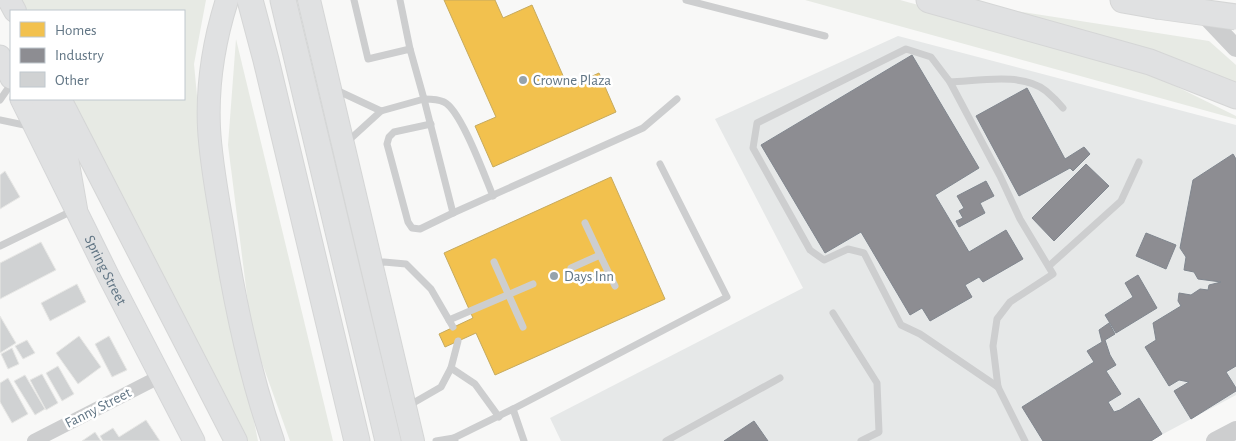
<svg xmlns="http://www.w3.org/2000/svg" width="1236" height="441" viewBox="0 0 1236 441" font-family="'Alegreya Sans',sans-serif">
<rect width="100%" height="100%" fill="#f8f8f7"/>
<path fill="#e6e8e8" d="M898 36 1236 125V395L1150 441H561L550 418 803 288 715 119Z"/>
<g fill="#e7eae4">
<path d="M20 0H206L194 64 205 180 258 441H247L71 99H184V11H26Z"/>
<path d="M805 0H900L1010 30 1151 74 1236 116V119Z"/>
<path d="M1016 11 1209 41 1236 65V85L1182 63Z"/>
<path d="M236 39 333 441H290L252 335 228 145Z"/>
</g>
<g fill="#f2c14e" stroke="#c6aa5e">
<path d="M444 0H495L503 18 532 5 568 87 599 73 616 112 493 167 475 126 496 117Z"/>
<path d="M611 177 665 299 495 375 476 333 445 347 439 334 473 318 444 253Z"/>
</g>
<g fill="#8d8d92" stroke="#80868e">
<path d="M912 55 979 168 935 195 969 252 1006 230 1023 259 983 282 979 277 965 285 972 297 930 321 922 308 910 315 861 232 825 253 761 145Z"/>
<path d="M1027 88 1065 159 1084 147 1090 154 1073 171 1070 168 1019 196 976 116Z"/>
<path d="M1233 154 1236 159V366L1226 372 1236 388V391L1191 419 1174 391 1189 382 1179 380 1169 386 1145 347 1156 340 1153 323 1181 306 1178 301 1179 293 1191 295 1200 289 1208 290 1209 285 1221 282 1198 279 1194 272 1184 270 1186 257 1180 248 1193 180Z"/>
<path d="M1086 164 1109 186 1054 241 1032 218Z"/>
<path d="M986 181 994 196 980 203 985 213 959 227 956 221 963 218 959 211 964 208 957 196Z"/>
<path d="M1146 233 1176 245 1166 269 1136 256Z"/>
<path d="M1138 275 1157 308 1116 333 1105 315 1133 297 1125 283Z"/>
<path d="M1109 323 1115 334 1105 340 1110 355 1116 365 1106 371 1121 394 1108 402 1114 412 1120 410 1139 398 1162 434 1151 441H1043L1022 407 1094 362 1087 351 1102 342 1099 330Z"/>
<path d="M754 421 768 441H724Z"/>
</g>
<g fill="#d0d2d3" stroke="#e8e8e6">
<path d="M5 171 20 197 0 209V175Z"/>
<path d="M41 242 56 270 0 299V263Z"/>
<path d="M77 284 86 302 50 321 41 303Z"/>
<path d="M0 316 16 343 0 353Z"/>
<path d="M79 336 101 367 78 384 56 353Z"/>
<path d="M109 336 127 370 112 377 95 344Z"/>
<path d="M27 340 35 353 23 359 15 346Z"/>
<path d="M12 348 19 364 8 369 1 354Z"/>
<path d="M58 366 74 394 62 401 46 373Z"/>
<path d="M42 374 58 403 46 410 30 380Z"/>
<path d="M25 375 45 409 35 415 14 381Z"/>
<path d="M8 378 28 414 12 423 0 402V383Z"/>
<path d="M146 420 160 441H103L100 436 113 428 119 437Z"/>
<path d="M95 432 101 441H82Z"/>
</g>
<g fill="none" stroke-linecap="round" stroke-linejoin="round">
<defs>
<g id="primary">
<path d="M0 56 11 78"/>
<path id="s1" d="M21 99 109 277 194 441"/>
</g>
<g id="trunk">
<path d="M9 0 15 11"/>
<path d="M227 0C214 41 207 85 209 128 211 166 219 204 225 241 236 309 250 376 273 441"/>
<path d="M309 0 413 441"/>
<path d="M42 99 66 152 76 209"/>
<path d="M60 99 236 441"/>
</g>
<g id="motorway">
<path d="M250 0 266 60 357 441"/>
<path d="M283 0 388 441"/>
<path d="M929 0 1150 62 1236 96"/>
<path d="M1123 0 1157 6"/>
</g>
</defs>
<use href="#primary" stroke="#d5d6d7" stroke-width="23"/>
<use href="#trunk" stroke="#d5d6d6" stroke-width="24"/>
<use href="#motorway" stroke="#d5d6d6" stroke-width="27"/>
<g stroke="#cdcecf" stroke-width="7">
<path d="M354 0 368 59 410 49 424 99 381 111"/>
<path d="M400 0 410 49"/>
<path d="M686 0 825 36"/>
<path d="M950 82 931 57 906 49 757 123 753 148 810 250 824 260 848 249 864 253 901 325 920 334 998 387"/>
<path d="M334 89 381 111 347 142"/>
<path d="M0 100 11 84"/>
<path d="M0 120 29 126"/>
<path d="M431 124 394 132 389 137 387 144 408 222 412 228 420 229 453 213 643 128 677 99"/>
<path d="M453 213 424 99C431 99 438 99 444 102 461 110 485 177 493 196"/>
<path d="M0 246 74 210"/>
<path d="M600 255 615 286"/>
<path d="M494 262 523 327"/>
<path d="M373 263 384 262 406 264 431 289 453 327"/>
<path d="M1049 266 1121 201 1139 162"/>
<path d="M571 268 600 255 585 223"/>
<path d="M833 313 877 383 879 432 861 441"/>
<path d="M449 320 533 284"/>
<path d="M451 368 475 384 499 417"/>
<path d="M408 406 441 387 451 368 458 341"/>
<path d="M513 409 727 297 660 164"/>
<path d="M454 438 513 409 524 441"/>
<path d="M436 441 454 438 455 441"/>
<path d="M666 441 780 378"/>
<path d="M1025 441 998 387 993 346 997 319 1010 302 1053 274 1020 219 1000 176 950 82C978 81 1023 72 1046 91 1052 96 1058 102 1063 108"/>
</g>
<path stroke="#cdcecf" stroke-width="14" d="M34 441 161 376"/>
<g stroke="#cdcecf" stroke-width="18">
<path d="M1200 10 1236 48"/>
<path d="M1215 441 1236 430"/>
</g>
<use href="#primary" stroke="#e0e1e2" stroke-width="21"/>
<use href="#trunk" stroke="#e0e1e2" stroke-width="22"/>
<use href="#motorway" stroke="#e0e1e2" stroke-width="25"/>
<defs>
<path id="motorway-bridge" d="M1157 6 1236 17"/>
</defs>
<use href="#motorway-bridge" stroke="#d5d6d6" stroke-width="27" stroke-linecap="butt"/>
<use href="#motorway-bridge" stroke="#e0e1e2" stroke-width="25"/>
</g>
<g fill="#96a3ac" stroke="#fff" stroke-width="2">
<circle cx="523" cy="80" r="5"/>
<circle cx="554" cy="276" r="5"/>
</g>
<g text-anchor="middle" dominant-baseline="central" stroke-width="5" stroke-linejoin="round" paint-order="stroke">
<g font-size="15" fill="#617584" stroke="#fff" text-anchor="start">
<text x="533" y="80">Crowne Plaza</text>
<text x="564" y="276">Days Inn</text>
</g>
<g font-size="15" fill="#617584" stroke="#fff">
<text stroke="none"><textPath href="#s1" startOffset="191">Spring Street</textPath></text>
<text transform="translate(98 408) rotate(-27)">Fanny Street</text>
</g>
</g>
<rect x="10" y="10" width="175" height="90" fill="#ffffff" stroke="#c0c8ce"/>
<rect x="20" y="22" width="25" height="15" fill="#f2c14e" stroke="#c0c8ce"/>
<text x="55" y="35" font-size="15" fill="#617584">Homes</text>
<rect x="20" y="48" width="25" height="15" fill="#8d8d92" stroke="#c0c8ce"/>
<text x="55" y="60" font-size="15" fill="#617584">Industry</text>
<rect x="20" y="72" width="25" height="15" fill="#d0d2d3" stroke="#c0c8ce"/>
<text x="55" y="85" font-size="15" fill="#617584">Other</text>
</svg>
